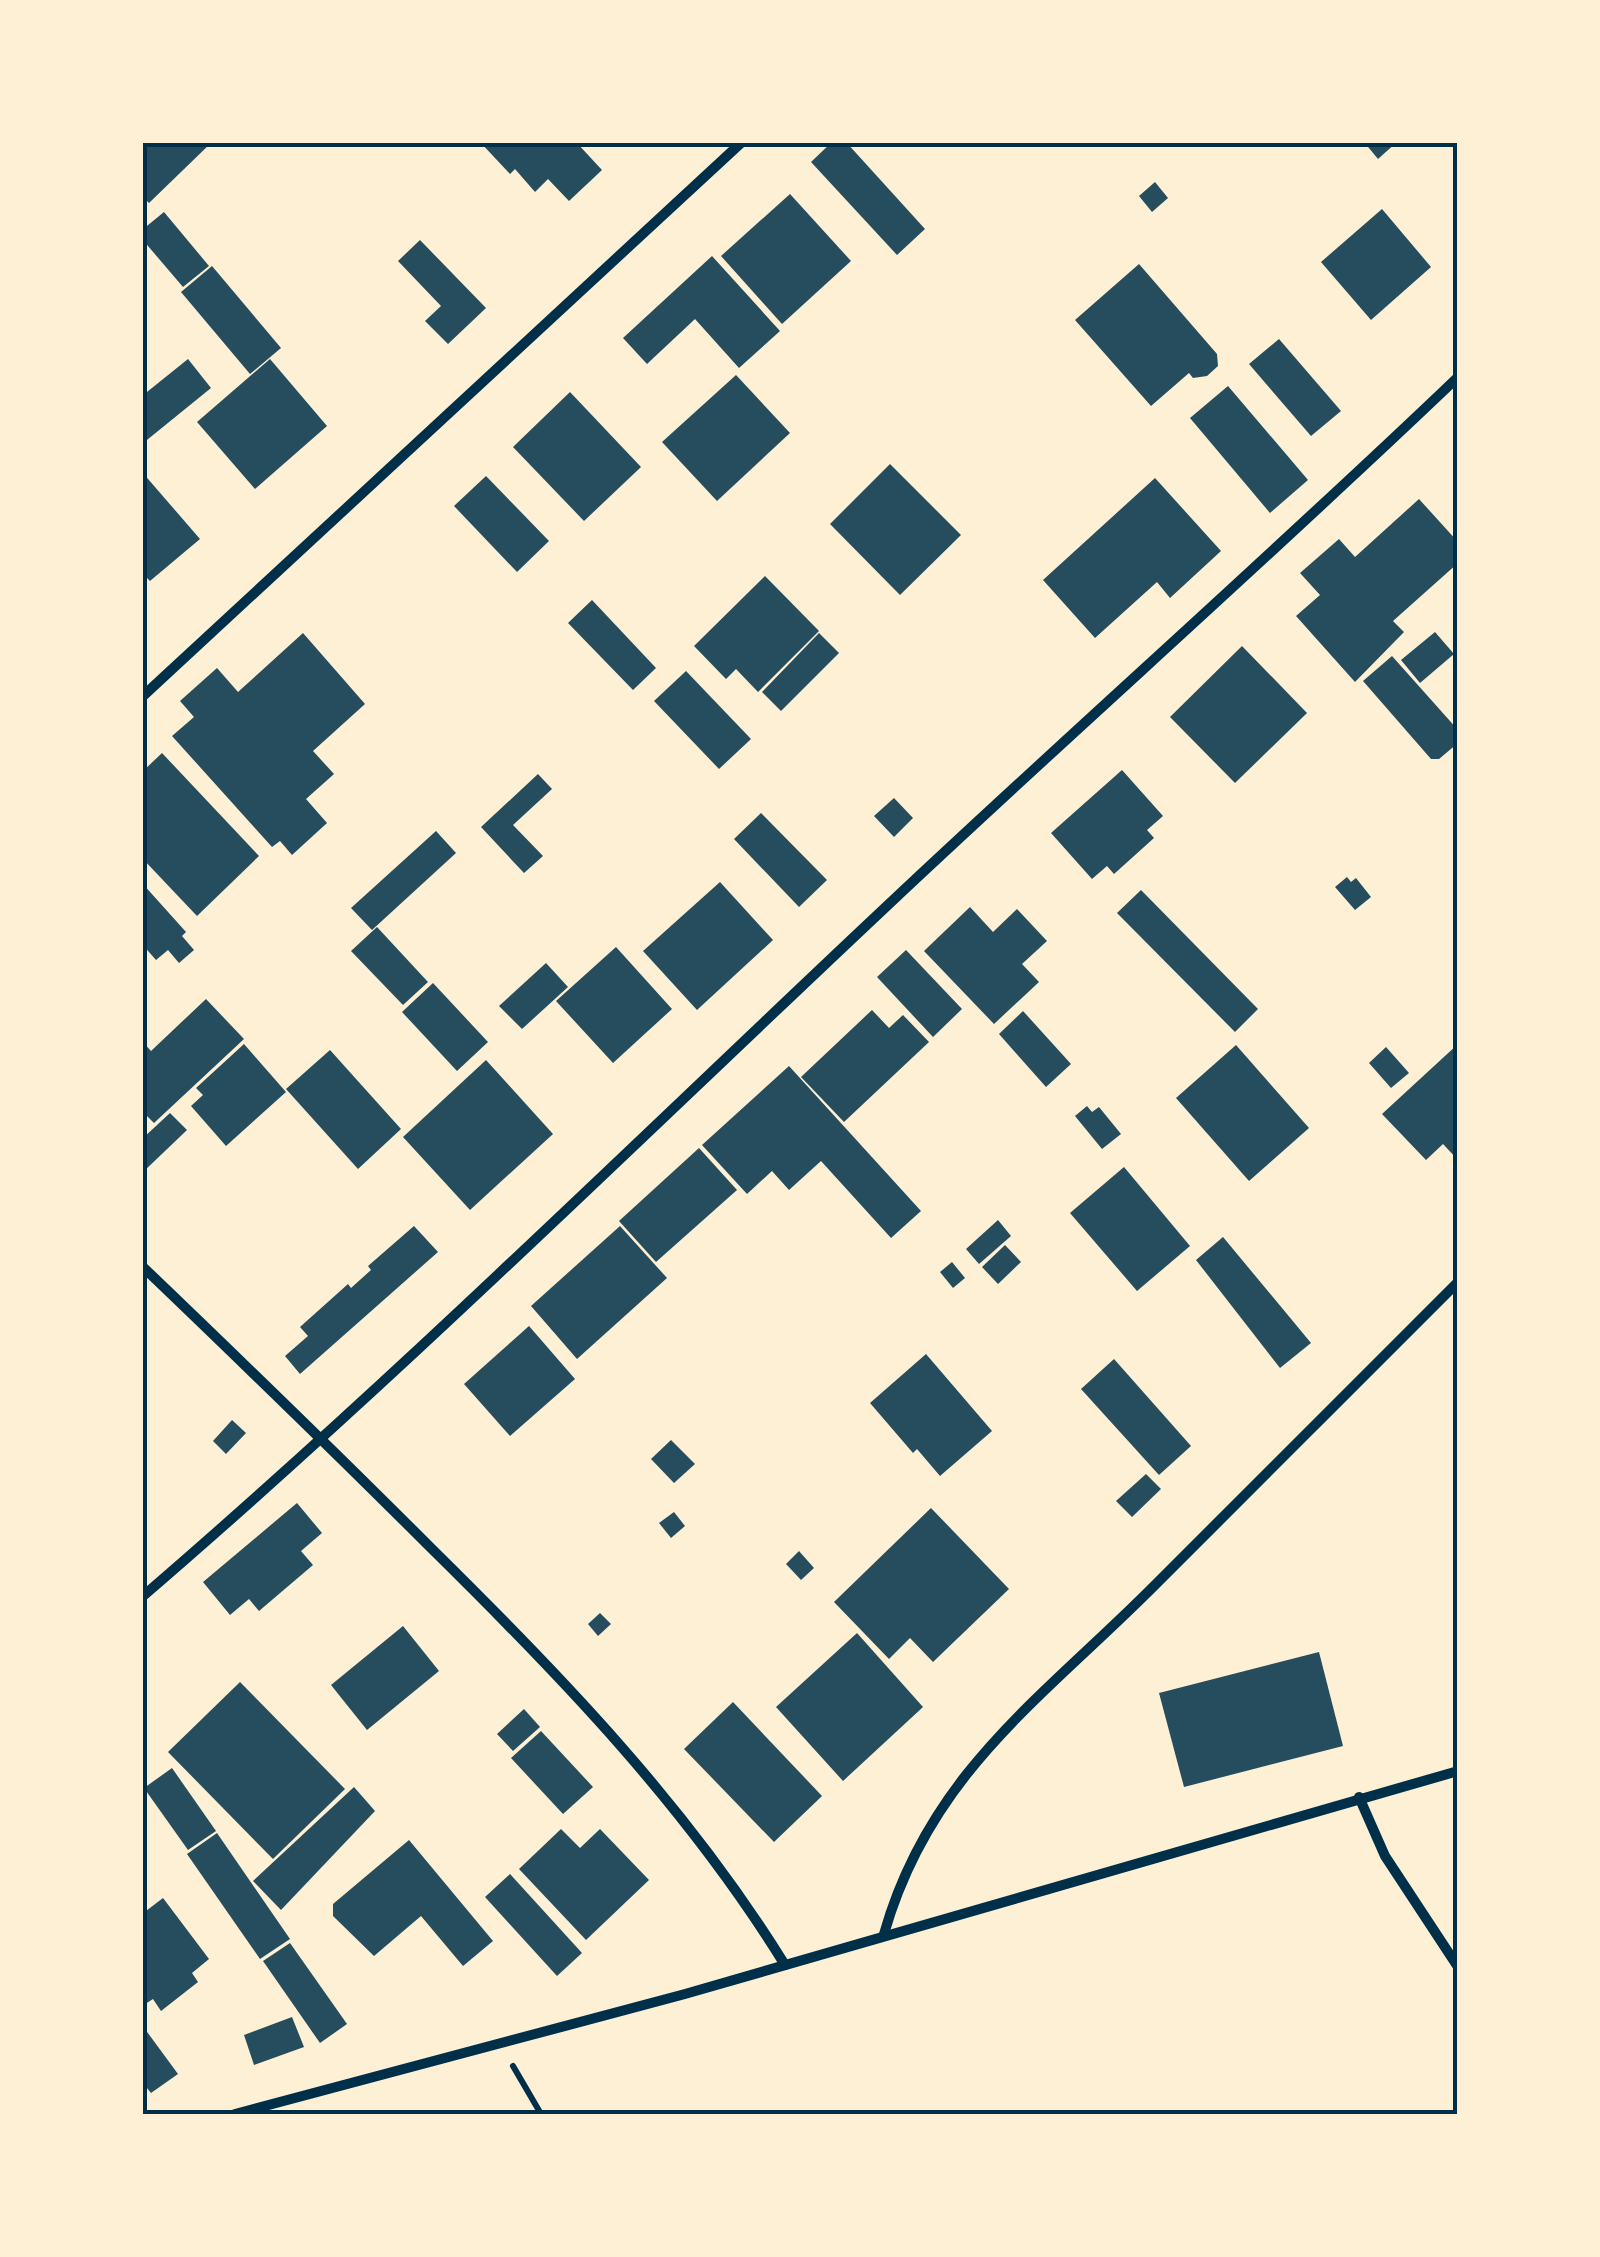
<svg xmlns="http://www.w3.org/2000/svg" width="1600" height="2257" viewBox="0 0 1600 2257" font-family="'Open Sans',sans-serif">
<rect width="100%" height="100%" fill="#fdf0d5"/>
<g fill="#264d5e">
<path d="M142 142H212L149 203 142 196Z"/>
<path d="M480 142H576L602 170 569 201 548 179 535 192 515 169 510 174Z"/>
<path d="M832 142H846L925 229 897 255 811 162Z"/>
<path d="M1364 142H1397L1378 159Z"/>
<path d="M1155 182 1168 198 1152 212 1139 196Z"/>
<path d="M790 194 851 261 782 324 721 256Z"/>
<path d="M1382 209 1431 267 1371 320 1321 262Z"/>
<path d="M164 212 209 266 183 287 142 239V230Z"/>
<path d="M420 240 486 308 448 344 425 321 441 306 398 261Z"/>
<path d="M712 256 780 331 739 368 695 319 647 364 623 338Z"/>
<path d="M1139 264 1217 354 1218 366 1207 376 1193 378 1189 373 1151 406 1075 320Z"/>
<path d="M212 266 281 348 250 374 181 292Z"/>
<path d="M1279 339 1341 411 1311 436 1249 364Z"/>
<path d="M188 359 211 388 142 444V396Z"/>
<path d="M270 359 327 426 255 489 197 422Z"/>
<path d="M736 375 790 433 717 501 662 442Z"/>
<path d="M1228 386 1308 480 1270 513 1190 418Z"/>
<path d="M570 392 641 467 584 521 513 447Z"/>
<path d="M890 464 961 535 900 595 830 524Z"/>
<path d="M142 472 200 539 150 581 142 573Z"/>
<path d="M486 476 549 541 517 572 454 506Z"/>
<path d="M1155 478 1221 551 1170 598 1157 582 1095 638 1043 580Z"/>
<path d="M1419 499 1458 542V563L1393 621 1404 632 1355 682 1296 616 1320 595 1300 573 1339 539 1355 557Z"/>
<path d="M765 576 819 631 758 692 736 669 726 679 694 646Z"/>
<path d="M592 600 656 668 633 690 568 623Z"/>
<path d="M1435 632 1454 654 1420 683 1401 660Z"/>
<path d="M303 633 365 704 313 751 334 774 306 799 327 823 292 855 280 841 272 847 172 736 194 717 180 701 217 668 238 692Z"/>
<path d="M819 633 839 653 781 711 762 692Z"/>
<path d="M1242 646 1307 713 1235 783 1170 717Z"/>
<path d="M1392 656 1458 730V743L1439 759H1431L1363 681Z"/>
<path d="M686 671 751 739 719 769 654 701Z"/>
<path d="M162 753 259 856 197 916 142 858V772Z"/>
<path d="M1122 770 1163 816 1147 830 1154 838 1114 874 1107 866 1092 879 1051 833Z"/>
<path d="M538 774 552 789 513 825 543 856 524 873 481 827Z"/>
<path d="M894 798 913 818 894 837 874 816Z"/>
<path d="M761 813 827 880 799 907 734 839Z"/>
<path d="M436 831 456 853 372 930 351 908Z"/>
<path d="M1347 877 1351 882 1356 878 1371 897 1355 910 1335 887Z"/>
<path d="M720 882 773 940 697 1010 643 951Z"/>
<path d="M142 883 186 932 182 936 194 950 179 963 168 950 156 960 142 944Z"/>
<path d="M1141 890 1258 1009 1235 1032 1117 913Z"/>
<path d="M970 907 993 932 1017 909 1047 941 1022 964 1039 982 994 1024 924 951Z"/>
<path d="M377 927 428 982 403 1005 351 951Z"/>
<path d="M616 947 672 1009 613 1063 556 1001Z"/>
<path d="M906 950 962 1009 933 1037 877 977Z"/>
<path d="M546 963 568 987 522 1029 499 1006Z"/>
<path d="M433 983 488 1042 457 1071 402 1012Z"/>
<path d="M206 999 244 1039 154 1123 142 1111V1041L151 1051Z"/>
<path d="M872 1010 889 1028 903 1015 929 1042 844 1122 801 1077Z"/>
<path d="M1023 1011 1071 1064 1046 1087 999 1034Z"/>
<path d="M244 1044 286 1092 226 1146 191 1106 203 1095 196 1088Z"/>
<path d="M1458 1044V1160L1443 1144 1426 1160 1382 1114Z"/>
<path d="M1236 1045 1309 1128 1249 1181 1176 1098Z"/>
<path d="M1386 1047 1409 1073 1391 1088 1369 1063Z"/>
<path d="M330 1050 401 1129 358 1169 286 1089Z"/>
<path d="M486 1060 553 1134 470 1210 403 1137Z"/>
<path d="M789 1066 921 1211 891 1238 821 1161 789 1190 772 1171 747 1194 702 1145Z"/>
<path d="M1087 1106 1092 1112 1099 1107 1121 1134 1102 1149 1075 1116Z"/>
<path d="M170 1113 187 1130 142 1173V1139Z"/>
<path d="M699 1148 737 1190 656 1262 619 1221Z"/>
<path d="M1124 1167 1190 1246 1137 1291 1070 1213Z"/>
<path d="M998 1220 1011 1236 979 1264 966 1249Z"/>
<path d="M414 1226 438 1252 300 1374 285 1356 308 1336 300 1327 348 1284 351 1288 371 1270 368 1266Z"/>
<path d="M620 1226 667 1278 577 1359 531 1306Z"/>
<path d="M1223 1237 1311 1343 1280 1368 1196 1260Z"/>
<path d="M1005 1245 1021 1262 998 1284 982 1267Z"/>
<path d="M952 1262 965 1278 953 1288 940 1272Z"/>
<path d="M529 1326 575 1379 510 1436 464 1384Z"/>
<path d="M926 1354 992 1431 940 1476 917 1449 913 1453 870 1403Z"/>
<path d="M1114 1359 1191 1446 1159 1475 1081 1389Z"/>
<path d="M232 1420 246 1433 226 1454 213 1441Z"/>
<path d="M671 1440 695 1464 674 1483 651 1459Z"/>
<path d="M1146 1474 1161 1489 1132 1517 1116 1501Z"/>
<path d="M297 1503 322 1533 301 1551 313 1565 259 1611 249 1599 230 1615 203 1582Z"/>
<path d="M931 1508 1009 1589 933 1662 910 1638 889 1659 834 1602Z"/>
<path d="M674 1512 685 1526 671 1538 659 1523Z"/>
<path d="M799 1551 814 1568 801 1580 786 1564Z"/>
<path d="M600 1613 611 1624 598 1636 588 1624Z"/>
<path d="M403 1626 439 1671 367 1730 331 1685Z"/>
<path d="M857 1633 923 1707 843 1781 776 1707Z"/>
<path d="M1319 1652 1343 1746 1184 1787 1159 1693Z"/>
<path d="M240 1682 345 1789 273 1859 168 1752Z"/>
<path d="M733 1702 822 1796 774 1842 684 1749Z"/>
<path d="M524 1709 540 1727 513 1751 497 1734Z"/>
<path d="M541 1731 593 1787 563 1814 511 1758Z"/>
<path d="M172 1768 216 1831 188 1850 144 1788Z"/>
<path d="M354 1787 375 1811 281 1910 253 1881Z"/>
<path d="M561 1829 580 1848 600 1829 649 1880 586 1940 519 1869Z"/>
<path d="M217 1833 290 1939 260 1959 187 1854Z"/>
<path d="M409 1840 493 1941 463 1966 421 1916 374 1956 333 1916V1904Z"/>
<path d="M510 1874 582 1953 557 1976 485 1897Z"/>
<path d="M163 1898 209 1959 192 1973 198 1982 161 2011 153 1999 142 2006V1914Z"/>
<path d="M290 1943 347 2024 320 2043 263 1961Z"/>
<path d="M292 2017 304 2047 254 2065 244 2035Z"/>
<path d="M142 2025 178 2074 151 2093 142 2082Z"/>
</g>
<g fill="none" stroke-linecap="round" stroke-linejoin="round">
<path stroke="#003049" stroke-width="6" d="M513 2066 541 2114"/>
<g stroke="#003049" stroke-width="10">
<path d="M142 697 742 142"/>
<path d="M142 1266C239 1359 336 1453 431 1548 562 1677 688 1808 785 1965"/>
<path d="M142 1597C400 1375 641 1137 889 904 1077 727 1271 556 1458 377"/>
<path d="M1359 1797 1385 1856 1458 1967"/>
<path d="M884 1934C930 1772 1044 1697 1156 1584 1256 1484 1357 1383 1458 1282"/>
<path d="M235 2114 685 1994 1458 1771"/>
</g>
</g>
<rect width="1600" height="2257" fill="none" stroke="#fdf0d5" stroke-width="290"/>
<rect x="145" y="145" width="1310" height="1967" fill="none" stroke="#003049" stroke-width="4"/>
</svg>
